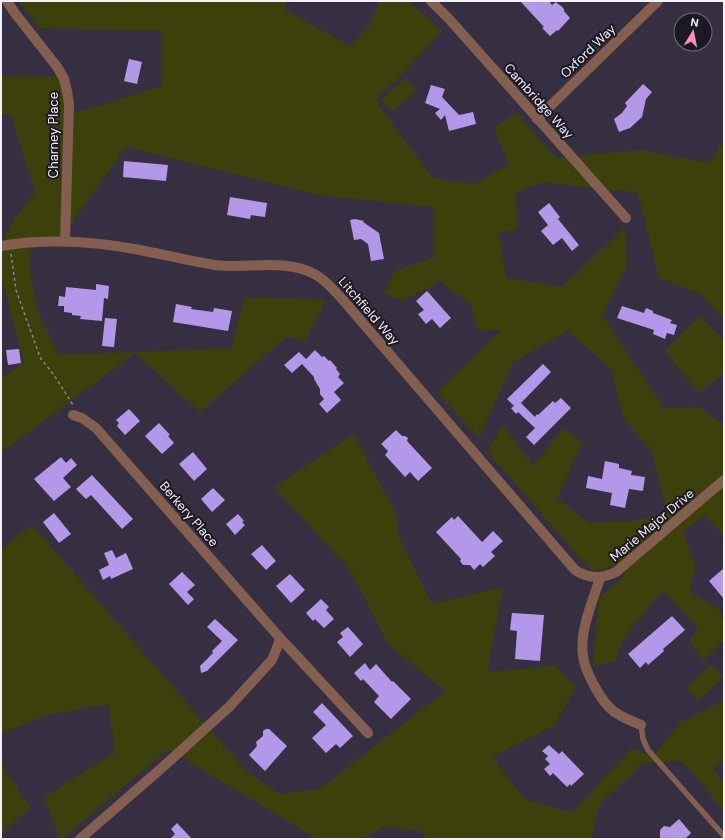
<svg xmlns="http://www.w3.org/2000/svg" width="725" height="840" viewBox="0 0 725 840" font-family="'DM Sans',sans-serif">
<rect width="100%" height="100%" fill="#352f41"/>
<g fill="#3c410b">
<path d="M19 1H285V10L350 46 368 27 380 1H408L442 31 395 82 378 95 379 106 433 178 475 184 509 164 494 128 516 113 556 158 641 150 708 163 724 141V319L701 294 659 278 638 193 542 182 516 193 517 229 499 233 506 278 562 287 625 227 627 265 602 315 664 408 699 407 724 425V536L704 515 683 532 695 564 690 592 719 609 724 624V640L703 661 689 641 698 628 663 590 624 638 615 661 593 666 599 598 626 574 615 565 592 572 487 451 503 425 533 466 564 428 583 443 557 498 589 523 634 521 667 513 651 449 624 420 611 368 567 331 513 362 479 438 437 392 501 330H476L472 305 440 281 403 301 384 293 394 271 433 258V207L318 195 126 147 57 243 29 250V266L37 310 59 355 231 348 245 297 326 300 305 341 286 337 200 412 135 353 1 453V378L24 363 1 275V245L12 223 35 192 11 115 1 114V76L63 77 69 115 161 86V31L39 28Z"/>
<path d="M406 78 417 90 392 112 381 100Z"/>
<path d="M700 316 724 341V373L698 393 665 350Z"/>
<path d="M354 434 396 514 399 537 432 604 503 587 487 672 556 666 576 687 554 726 493 756 507 777 525 799 572 813 632 748 653 757 680 723 724 701V761L713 768 724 783V811L682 761 643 763 600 804 591 839H427L419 830 384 827 360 839H317L168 749 62 839H60L44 797 115 753 108 704 47 715 1 734V550L32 525 247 772 280 794 320 789 445 691 388 644 351 571 274 487Z"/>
<path d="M712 664 723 677 698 701 686 688Z"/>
<path d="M1 754 6 773 31 807 1 834Z"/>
</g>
<g fill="#b398ea">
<path d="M520 1H549L552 5 556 2 558 4 560 5 564 9V11L570 18 558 31 557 30 550 36 542 28 544 27Z"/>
<path d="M129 59 142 62 137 84 124 81Z"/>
<path d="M643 84 652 92 646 99 642 117 630 128 619 132 614 119 622 113 627 106 625 103Z"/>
<path d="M431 85 445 89 442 97 459 115 473 112 476 124 449 131 445 115 441 120 435 113 440 109 425 103Z"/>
<path d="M124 161 168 165 166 181 123 177Z"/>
<path d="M230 197 267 203 265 217 251 215 250 219 227 215Z"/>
<path d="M549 203 560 217 558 219 579 245 572 251 562 238 553 245 541 231 548 225 538 212Z"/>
<path d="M355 219 364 221 363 222 379 233 384 259 371 261 368 244 361 239 354 240 350 220Z"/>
<path d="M96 284 109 286 108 299 104 298 102 321 80 319 81 316 72 315V313L64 312V306H58L59 296 65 297 66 287 96 290Z"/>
<path d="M427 291 451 318 440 328 432 319 426 324 418 314 424 310 416 301Z"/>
<path d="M176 304 192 307 191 309 213 312 214 308 232 311 228 331 173 322Z"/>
<path d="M622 306 644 313 646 308 653 311V313L672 320 670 323 677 325 674 335 667 333 665 339 653 334 654 330 617 318Z"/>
<path d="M105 318 117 319 114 347 102 346Z"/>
<path d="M19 349 21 363 8 365 6 350Z"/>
<path d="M315 350 322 357 324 356 329 361 330 360 337 368 336 369 340 374 338 377 344 383 334 392 341 400 327 413 319 404 324 399 320 394V389L314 379V377L302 364 292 373 284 365 299 352 306 359Z"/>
<path d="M543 364 551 372 521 403 535 417 537 414 538 415 553 401 555 403 561 398 571 408 534 445 526 437 535 428 518 412 516 414 511 408 514 406 507 399Z"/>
<path d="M129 409 140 421 125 435 117 426 119 423 116 420Z"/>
<path d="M159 423 170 435 168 436 174 443 162 454 145 436Z"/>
<path d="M396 430 402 436H405L408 438 407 441 432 468 418 481 410 472 405 477 385 455 388 451 381 444Z"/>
<path d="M193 452 207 469 194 481 179 464Z"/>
<path d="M61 457 66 463 71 458 77 465 63 478 71 487 54 501 34 479Z"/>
<path d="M605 461 619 464V468L632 471 631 475 645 477 643 491 629 489 625 508 610 505 612 493 586 488 588 476 602 479Z"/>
<path d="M92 475 133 519 122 529 91 495 86 499 76 489Z"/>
<path d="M213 488 225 500 212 512 201 499Z"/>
<path d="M54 513 71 534 59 543 43 522Z"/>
<path d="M238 514 244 521 242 522 245 525 235 535 226 524Z"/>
<path d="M458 516 482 542 493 531 503 541 491 552 495 556 483 567 480 564 474 570 470 565H463L460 561 461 559 436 532 452 517 454 520Z"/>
<path d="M262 545 276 561 266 570 251 554Z"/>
<path d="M112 550 116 558 126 553 133 569 111 579 110 576 103 580 99 570 109 565 104 553Z"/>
<path d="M724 568V599L709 581Z"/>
<path d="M182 572 195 585 187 592 194 599 188 605 169 584Z"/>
<path d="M290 574 305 590 291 603 276 586Z"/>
<path d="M321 599 329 607 326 610 334 619 324 628 315 619 313 621 306 613Z"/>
<path d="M512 613 544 615 540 661 515 659 517 631 510 630Z"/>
<path d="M672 616 685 630 663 649 664 651 648 665 646 662 640 668 628 654Z"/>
<path d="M215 619 238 640 207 671 201 673 200 666 213 653 212 651 222 641 207 627Z"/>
<path d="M348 627 363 644 350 657 337 642 343 637 340 633Z"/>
<path d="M365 663 370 670 376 664 392 682 393 681 411 699 391 719 374 702 379 696 363 679 361 681 354 673Z"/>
<path d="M322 703 353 736 340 748 336 744 326 753 312 738 326 725 313 712Z"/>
<path d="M266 729H269L287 746 265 771 249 755 257 746 256 742 263 736V731Z"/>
<path d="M549 745 559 754 562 751 584 774 571 786 570 784 567 787 553 773 550 776 544 769 550 764 545 759 548 756 542 751Z"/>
<path d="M679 819 691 833 685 839H660V830L664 826 670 827Z"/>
<path d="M177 823 192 839H170L175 834 171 829Z"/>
</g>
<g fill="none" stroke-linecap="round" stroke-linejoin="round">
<path stroke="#8b8595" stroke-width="1.5" stroke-dasharray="3 3" stroke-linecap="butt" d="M11 254 16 290 39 354 41 359 54 375 73 405"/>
<path stroke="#845f50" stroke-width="5.5" d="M641 725 643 739 648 750 724 836"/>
<g stroke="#845f50" stroke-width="10">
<path d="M7 1 14 12 58 68 64 79 67 91 69 104 65 241"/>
<path d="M431 1 450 20 626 218"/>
<path d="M537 119 658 1"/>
<path d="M1 246C49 238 93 241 140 250 165 255 190 261 215 265 245 269 276 260 305 270 321 275 332 288 343 300L575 570C589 579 601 579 616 572L724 480"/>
<path d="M73 415 82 418 96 428 280 638 278 645 272 660 229 707 164 766 80 839"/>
<path d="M600 578C593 600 579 632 583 656 584 667 590 678 595 687 608 711 616 715 641 725"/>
<path d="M280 638 368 733"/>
</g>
</g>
<g text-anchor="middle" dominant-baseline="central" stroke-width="4" stroke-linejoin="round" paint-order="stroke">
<g font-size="13" fill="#f4f0fd" stroke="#1b1921">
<text transform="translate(588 51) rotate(-44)">Oxford Way</text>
<text transform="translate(539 101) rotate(48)">Cambridge Way</text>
<text transform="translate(53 135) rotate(-90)">Charney Place</text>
<text transform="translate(369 311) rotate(49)">Litchfield Way</text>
<text transform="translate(189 514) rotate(49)">Berkery Place</text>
<text transform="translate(652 525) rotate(-40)">Marie Major Drive</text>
</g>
</g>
<rect width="725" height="840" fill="none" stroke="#f4f0fd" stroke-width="4"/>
<g transform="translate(693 32) rotate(10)"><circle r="19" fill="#1b1921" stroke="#726f79"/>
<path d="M0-3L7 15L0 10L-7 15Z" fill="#fd8ebe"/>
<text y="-6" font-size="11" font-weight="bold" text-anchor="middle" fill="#f4f0fd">N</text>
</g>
</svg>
